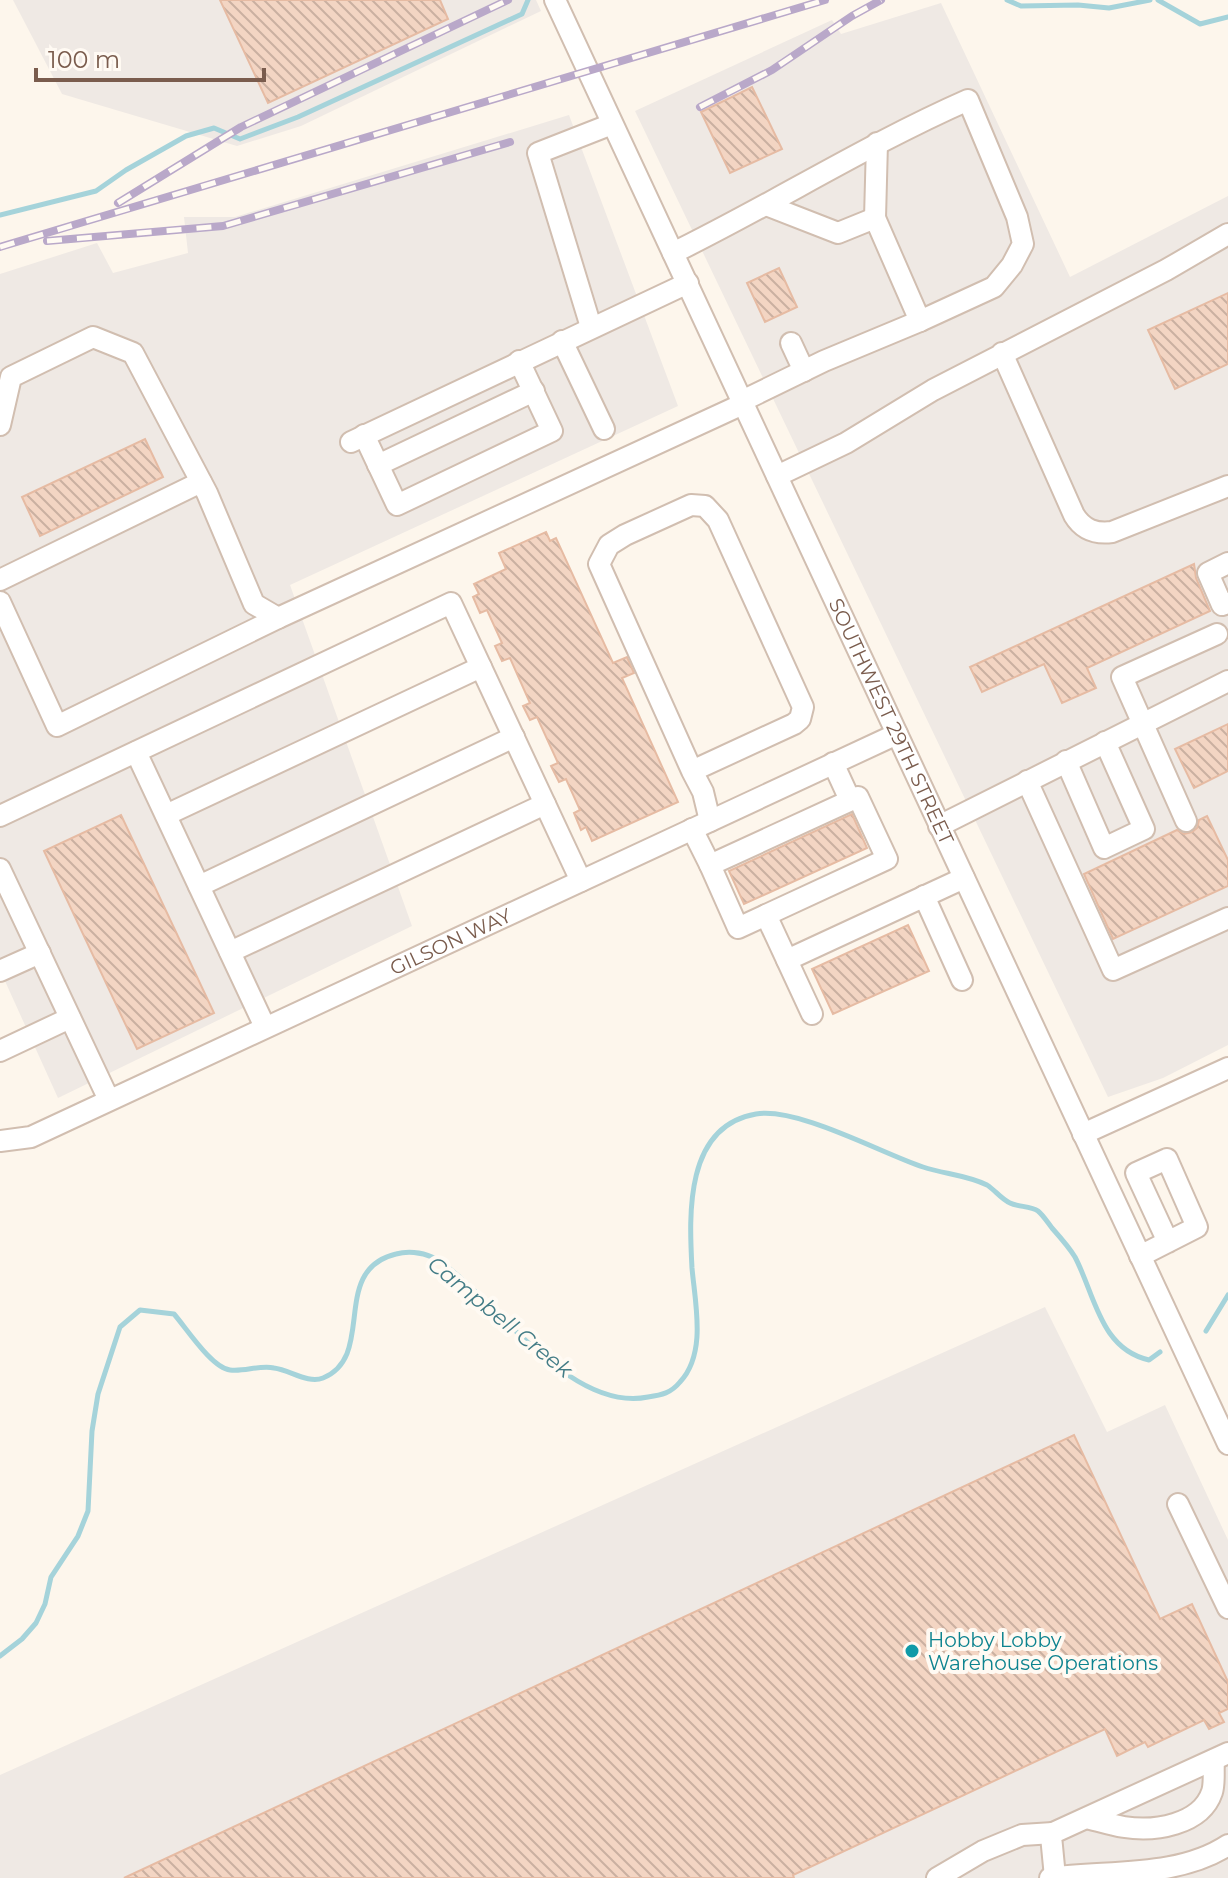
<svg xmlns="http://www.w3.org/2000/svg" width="1228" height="1878" viewBox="0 0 1228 1878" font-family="Montserrat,sans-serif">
<defs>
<pattern id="building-back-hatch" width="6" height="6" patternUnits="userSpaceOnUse" patternTransform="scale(2)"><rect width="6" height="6" fill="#f3d5c3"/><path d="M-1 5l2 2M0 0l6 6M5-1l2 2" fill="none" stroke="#cab0a1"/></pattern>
</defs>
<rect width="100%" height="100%" fill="#fdf6ec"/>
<g fill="#efe9e4">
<path d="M13 0H536L541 11 301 126 237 146 62 94Z"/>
<path d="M941 3 1070 277 1228 196V1045L1163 1078 1108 1097 635 111 832 20 841 34Z"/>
<path d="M569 115 678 406 290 585 412 926 58 1098 0 970V274L97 243 113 273 188 253 184 217H235Z"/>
<path d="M1045 1307 1107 1432 1165 1405 1228 1540V1878H0V1775Z"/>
</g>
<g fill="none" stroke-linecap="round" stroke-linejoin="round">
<g stroke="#a5d3da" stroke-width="5">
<path d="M1007 0 1021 6 1078 5 1109 8 1150 0"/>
<path d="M1158 0 1200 24 1228 17"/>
<path d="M0 215 96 191 126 170 186 136 214 128 240 139 298 117 522 14 528 0"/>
<path d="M1206 1331 1228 1295"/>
<path d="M0 1656 22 1639 36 1623 45 1604 51 1577 78 1536 88 1511 92 1431 98 1394 120 1327 140 1310 174 1314C187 1329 212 1368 230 1370 244 1372 259 1365 274 1368 290 1370 308 1384 323 1378 377 1356 329 1270 396 1254 407 1251 421 1252 432 1257 445 1263 456 1274 467 1284 513 1324 579 1411 648 1397 662 1395 671 1393 680 1382 707 1353 695 1303 692 1268 689 1214 685 1126 756 1114 798 1107 881 1153 923 1167 944 1174 967 1175 987 1185 995 1190 1001 1199 1010 1203 1018 1207 1031 1206 1038 1211 1043 1215 1048 1223 1052 1228 1060 1237 1069 1247 1075 1257 1095 1295 1100 1349 1149 1360L1160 1352"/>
</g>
</g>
<g fill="url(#building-back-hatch)" stroke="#e6bba3" stroke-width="2">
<path d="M220 0H440L448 19 268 103Z"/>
<path d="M752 87 782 149 730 173 701 112Z"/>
<path d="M779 268 797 307 765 322 747 283Z"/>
<path d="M1228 293V364L1175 389 1148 330Z"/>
<path d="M145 439 163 477 40 536 22 497Z"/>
<path d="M546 532 550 541 556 538 613 663 627 657 634 673 622 678 678 802 592 841 586 827 581 830 574 813 580 810 566 779 559 782 551 766 558 763 537 717 530 720 523 706 530 703 510 658 502 661 495 646 502 643 487 610 480 613 473 597 479 594 474 584 506 569 499 553Z"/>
<path d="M1194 564 1196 578 1210 611 1087 668 1096 688 1062 703 1044 664 982 692 970 667Z"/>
<path d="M1228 724V771L1194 788 1175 749Z"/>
<path d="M852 814 867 848 744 904 729 871Z"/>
<path d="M121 815 214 1013 137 1049 44 851Z"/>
<path d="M1207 816 1228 860V886L1113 939 1084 874 1177 830 1184 834 1192 832 1197 828 1199 820Z"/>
<path d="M908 925 929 971 833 1014 812 969Z"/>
<path d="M1074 1435 1160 1619 1192 1604 1228 1682V1709L1219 1713 1224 1722 1209 1729 1204 1720 1148 1747 1145 1742 1117 1756 1105 1729 793 1875 794 1878H124Z"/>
</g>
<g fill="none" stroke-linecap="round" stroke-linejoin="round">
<defs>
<g id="minor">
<path id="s1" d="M555 0 1228 1444"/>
<path d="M766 205 838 233 875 218 920 321"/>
<path d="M875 218 877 143"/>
<path d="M673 253C773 204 866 145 968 100L1017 217 1023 244 1012 265 994 287 920 321 824 361 742 401"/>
<path d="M591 327 538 153 612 124"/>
<path d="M562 341 604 429"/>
<path d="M791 343 804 371"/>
<path d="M1002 353 1074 515C1083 530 1096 534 1112 532L1228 486"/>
<path d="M0 425 11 377 93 337 133 353 207 493 254 604 278 618"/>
<path d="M364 435 397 505 552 431 519 361"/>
<path d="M351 442 688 283"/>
<path d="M378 465 534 391"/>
<path d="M777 476 846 443 933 390 1166 270 1228 234"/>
<path d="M1228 563 1208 573 1222 605 1228 603"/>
<path d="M0 580 201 482"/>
<path d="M0 602 57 726 278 618 743 404"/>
<path d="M136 752 265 1027"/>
<path d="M1066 761 1104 848 1144 829 1105 742"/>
<path d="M833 763 850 800"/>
<path d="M692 771 794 724 800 719 803 707 718 520 705 506 691 505 625 535 609 545 599 564 692 771 703 792 710 821"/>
<path d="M1027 781 1113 970 1228 918"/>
<path d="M858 797 887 859 738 928 710 865Z"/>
<path d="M166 815 481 667"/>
<path d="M0 816 451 603 581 881"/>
<path d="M1186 821 1122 677 1217 634"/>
<path d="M939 826 1228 681"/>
<path d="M692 829 710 865"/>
<path d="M0 869 109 1100"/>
<path d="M199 886 514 737"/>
<path d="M924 896 962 980"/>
<path d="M766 915 812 1014"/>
<path d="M230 952 545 804"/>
<path d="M787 960 964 878"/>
<path d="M0 971 40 953"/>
<path d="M0 1051 70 1018"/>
<path d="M1083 1134 1228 1068"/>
<path id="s2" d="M0 1141 31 1137 897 734"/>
<path d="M1140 1256 1197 1227 1167 1159 1136 1173 1168 1242"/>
<path d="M1178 1504 1228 1608"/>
<path d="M1087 1818C1099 1821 1112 1825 1124 1827 1154 1832 1201 1825 1212 1792 1215 1783 1213 1770 1214 1760"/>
<path d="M1055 1877 1051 1836 1053 1833 1228 1753"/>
<path d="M937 1878 983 1851 1022 1835 1053 1833"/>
<path d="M1050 1878C1109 1870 1178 1878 1228 1845"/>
</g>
</defs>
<use href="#minor" stroke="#d1beb0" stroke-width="24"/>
<use href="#minor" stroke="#fff" stroke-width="20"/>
<defs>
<g id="rail">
<path d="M700 107 772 70 852 16 881 0"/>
<path d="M118 203 241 127 508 0"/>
<path d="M47 241 223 226 510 142"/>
<path d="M0 247 825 0"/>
</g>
</defs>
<use href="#rail" stroke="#b9a8c9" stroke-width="8"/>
<use href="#rail" stroke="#fffaf3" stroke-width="5" stroke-dasharray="15" stroke-linecap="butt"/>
</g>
<circle fill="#0f9aa8" stroke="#fffaf3" stroke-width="3" cx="912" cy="1651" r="8"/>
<g text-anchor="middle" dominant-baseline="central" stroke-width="8" stroke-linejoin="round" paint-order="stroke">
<g font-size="20" fill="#7a5c4d" stroke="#fffaf3">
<text stroke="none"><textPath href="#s1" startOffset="796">SOUTHWEST 29TH STREET</textPath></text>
<text stroke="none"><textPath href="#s2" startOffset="494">GILSON WAY</textPath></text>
</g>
<g font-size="20" fill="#0d838f" stroke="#fffaf3" text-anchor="start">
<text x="928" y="1640">Hobby Lobby<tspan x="928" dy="23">Warehouse Operations</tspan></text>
</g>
<g font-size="22" font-style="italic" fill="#437c86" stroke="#fffaf3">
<text transform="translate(500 1317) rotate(39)">Campbell Creek</text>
</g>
</g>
<path d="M36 68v12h228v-12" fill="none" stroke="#7a5c4d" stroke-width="4"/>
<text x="48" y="68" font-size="24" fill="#7a5c4d" stroke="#fffaf3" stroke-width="6" paint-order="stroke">100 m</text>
</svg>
